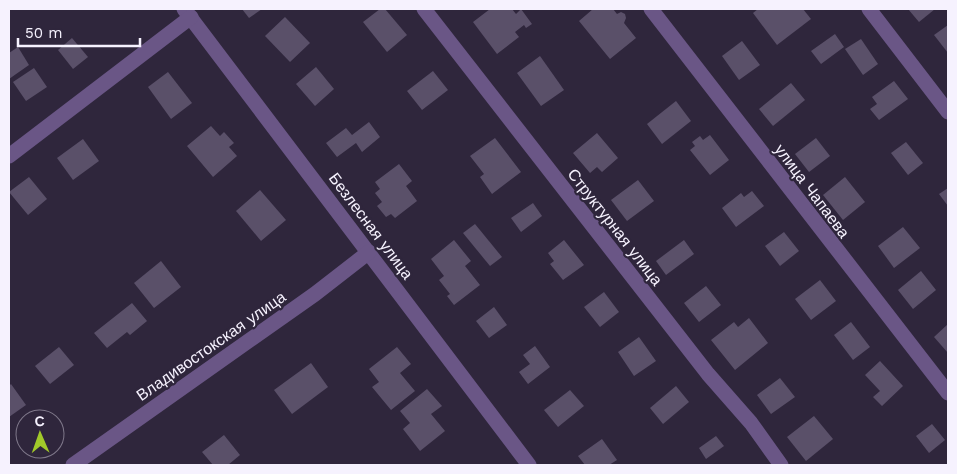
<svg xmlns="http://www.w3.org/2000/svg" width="957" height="474" viewBox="0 0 957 474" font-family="'Work Sans',sans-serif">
<rect width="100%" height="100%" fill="#2f263c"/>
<g fill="#5a5069">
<path d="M242 9H262L249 18Z"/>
<path d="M380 9H385L407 35 387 52 363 22Z"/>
<path d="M490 9H512L516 14 521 9 532 24 526 28 524 25 515 32 519 37 497 54 473 22Z"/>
<path d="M593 9H613L617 14 621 12 625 14 626 18 624 23 636 38 610 59 579 21Z"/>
<path d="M758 9H803L811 19 777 45 753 13Z"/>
<path d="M908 9H935L919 22Z"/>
<path d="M285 17 310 43 290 62 265 36Z"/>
<path d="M948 25V53L934 35Z"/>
<path d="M835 34 844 47 821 64 811 51Z"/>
<path d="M72 38 88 57 73 69 58 50Z"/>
<path d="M861 39 878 64 863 75 845 49Z"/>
<path d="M742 41 760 65 739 80 722 56Z"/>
<path d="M18 47 29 65 9 79V53Z"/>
<path d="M540 56 564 90 541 106 517 73Z"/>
<path d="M316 67 334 89 315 106 296 84Z"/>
<path d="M34 68 47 87 26 101 13 82Z"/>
<path d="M433 71 448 90 422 110 407 91Z"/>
<path d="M168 72 192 103 171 119 148 87Z"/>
<path d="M894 81 908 99 879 120 870 109 877 104 872 97Z"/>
<path d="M791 83 805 100 773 126 759 109Z"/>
<path d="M676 101 691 121 662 144 647 124Z"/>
<path d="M369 122 380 137 362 152 356 143 337 157 326 143 346 128 352 135Z"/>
<path d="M211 126 220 136 224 132 234 143 229 147 237 156 213 177 187 146Z"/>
<path d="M597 133 618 158 602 172 597 167 590 173 573 153Z"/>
<path d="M710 135 729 160 710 175 690 150 695 146 692 142 700 136 703 140Z"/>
<path d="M495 138 521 172 492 194 480 177 484 174 470 156Z"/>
<path d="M816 138 830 156 809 172 795 154Z"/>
<path d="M83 139 99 161 73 180 57 158Z"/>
<path d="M906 142 923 163 908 175 891 153Z"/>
<path d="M399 164 412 181 406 186 417 201 395 218 391 214 386 217 377 206 382 202 375 193 380 189 375 182Z"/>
<path d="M29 177 47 199 28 215 9 192Z"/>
<path d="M845 177 865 202 843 220 823 195Z"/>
<path d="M638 180 654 201 627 221 611 200Z"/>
<path d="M948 188V206L939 194Z"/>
<path d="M260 190 286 220 261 241 236 211Z"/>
<path d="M752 191 764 206 736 227 722 208 741 193 744 197Z"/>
<path d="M533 203 542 216 521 232 511 218Z"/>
<path d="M475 224 502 257 490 266 463 233Z"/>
<path d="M903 227 920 248 894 268 878 246Z"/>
<path d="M784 232 799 251 780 266 765 246Z"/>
<path d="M454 240 471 261 465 266 480 285 454 305 447 296 450 294 439 280 444 276 431 259Z"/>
<path d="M564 240 584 265 563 280 550 264 554 261 548 253Z"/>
<path d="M684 240 694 254 666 275 656 261Z"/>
<path d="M161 261 181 287 154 308 134 283Z"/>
<path d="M921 271 936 290 913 309 898 290Z"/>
<path d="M820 280 836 301 811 320 795 299Z"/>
<path d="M706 286 721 305 699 322 684 303Z"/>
<path d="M604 292 619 312 600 327 584 307Z"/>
<path d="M132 303 147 321 130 335 127 332 107 348 94 333Z"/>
<path d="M494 307 507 325 489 338 476 321Z"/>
<path d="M749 318 768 343 735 370 711 340 734 322 738 327Z"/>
<path d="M851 322 870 347 853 360 834 335Z"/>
<path d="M948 324V353L934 337Z"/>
<path d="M639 337 656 361 634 376 618 352Z"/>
<path d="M535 346 550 367 528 384 519 372 530 364 523 355Z"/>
<path d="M59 347 74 365 50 384 35 366Z"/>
<path d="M397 347 411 364 400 373 415 391 391 410 372 387 379 382 369 369Z"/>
<path d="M880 361 903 386 882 406 873 397 880 391 865 375Z"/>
<path d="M311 363 328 387 292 414 274 390Z"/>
<path d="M780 378 795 397 771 414 757 395Z"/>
<path d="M11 384 26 405 9 417V386Z"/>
<path d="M676 386 689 402 663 424 650 408Z"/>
<path d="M427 389 442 406 431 414 445 431 420 451 403 429 410 423 400 411Z"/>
<path d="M570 390 584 406 558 427 544 410Z"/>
<path d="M814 416 833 439 806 461 787 437Z"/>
<path d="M932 424 945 440 929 453 916 436Z"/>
<path d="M224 435 240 455 228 465H213L202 452Z"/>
<path d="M716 436 724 446 706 459 699 448Z"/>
<path d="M602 439 617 460 609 465H585L578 456Z"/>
</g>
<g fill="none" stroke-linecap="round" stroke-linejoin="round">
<g stroke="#6a5686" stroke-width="15">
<path d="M184 9 529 465"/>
<path d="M424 9 708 374 751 423 781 465"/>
<path d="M651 9 948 393"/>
<path d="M869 9 948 112"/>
<path d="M9 156 191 17"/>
<path d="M73 465 315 294 369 252"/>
</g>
</g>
<g text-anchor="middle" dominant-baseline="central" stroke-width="4.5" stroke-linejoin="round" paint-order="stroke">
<g font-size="16" fill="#f6f2fe" stroke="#2f263c">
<text transform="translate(812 191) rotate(53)">улица Чапаева</text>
<text transform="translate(371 226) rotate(53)">Безлесная улица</text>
<text transform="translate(615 227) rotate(52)">Структурная улица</text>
<text transform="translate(211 346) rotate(-35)">Владивостокская улица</text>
</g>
</g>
<rect width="957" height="474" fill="none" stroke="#f6f2fe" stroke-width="20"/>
<g transform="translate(40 434) rotate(358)"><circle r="24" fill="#2f263c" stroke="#7f788a"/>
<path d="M0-4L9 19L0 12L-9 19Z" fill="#a1c92a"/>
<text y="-8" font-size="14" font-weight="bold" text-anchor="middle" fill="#f6f2fe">С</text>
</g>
<path d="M18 38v8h122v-8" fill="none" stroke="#f6f2fe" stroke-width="2.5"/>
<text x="25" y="38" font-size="15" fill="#f6f2fe" stroke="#2f263c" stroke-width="4" paint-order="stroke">50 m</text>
</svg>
